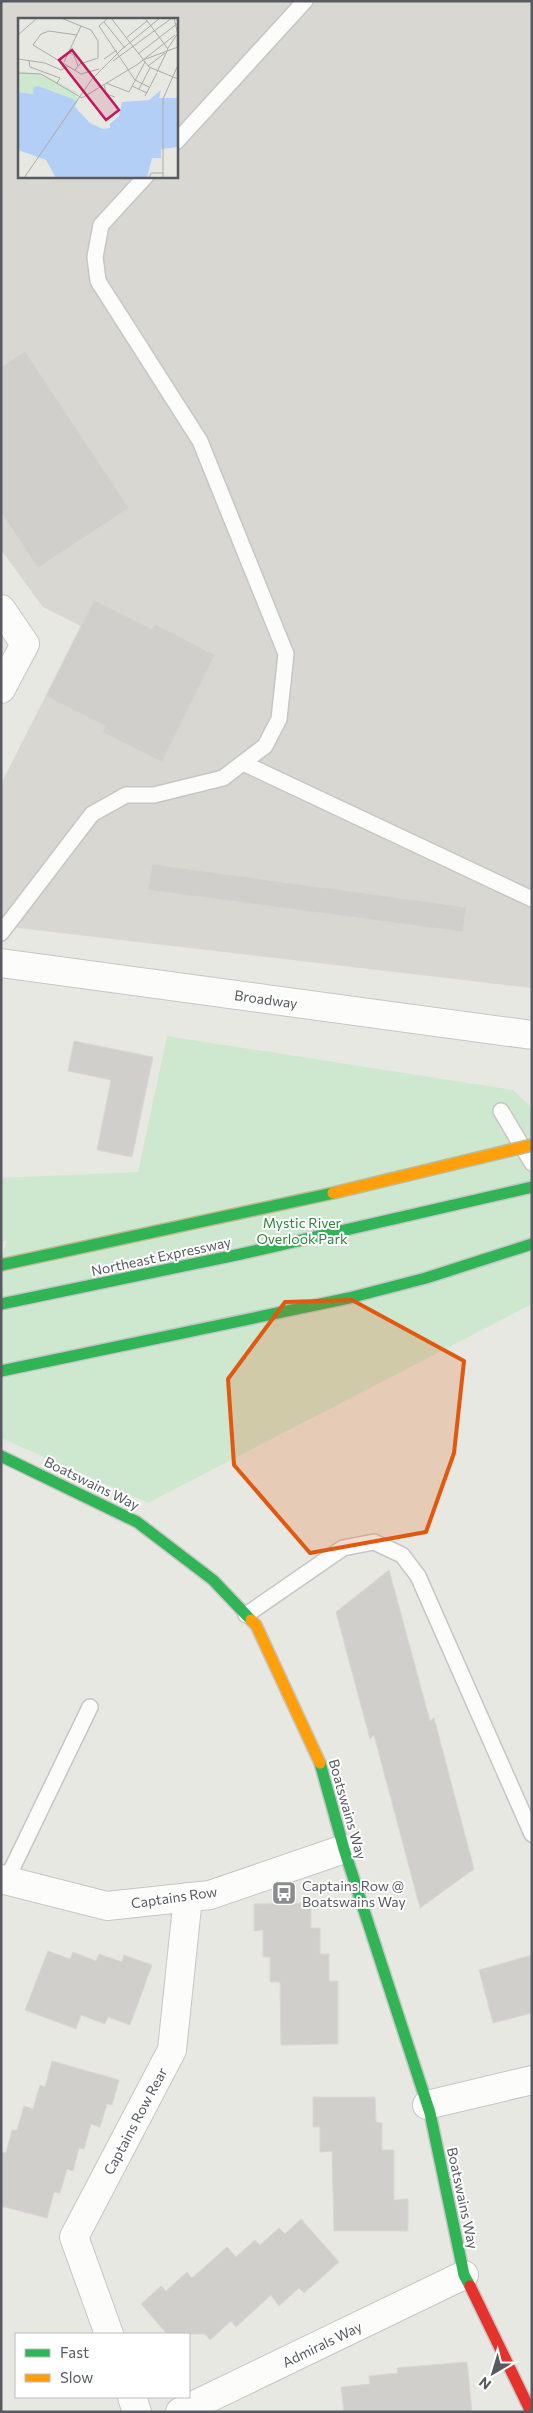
<svg xmlns="http://www.w3.org/2000/svg" width="533" height="2413" viewBox="0 0 533 2413" font-family="Commissioner,sans-serif">
<rect width="100%" height="100%" fill="#e8e8e2"/>
<path fill="#d8d7d1" fill-rule="evenodd" d="M1 1H532V988L1 926V784L81 626 43 607 1 550ZM19 19H176V176H19Z"/>
<path fill="#cee7cf" d="M167 1036 513 1090 532 1108V1304L148 1503 1 1438V1258L7 1241 1 1242V1178L138 1172Z"/>
<g fill="#d0cfcc" stroke="#d8d7d1">
<path d="M25 351 129 508 38 568 1 512V367Z"/>
<path d="M94 600 152 629 155 624 215 655 162 762 102 732 105 726 46 696Z"/>
<path d="M152 864 466 907 463 932 148 890Z"/>
<path d="M74 1041 153 1057 132 1157 97 1150 111 1080 68 1071Z"/>
<path d="M389 1570 430 1721 434 1718 474 1869 420 1908 374 1735 370 1739 336 1612Z"/>
<path d="M311 1903V1928H320V1954H329V1981H338V2044L281 2045 280 1982H270V1957H263V1930L254 1931V1904Z"/>
<path d="M48 1951 70 1959 73 1952 96 1961 99 1954 122 1962 124 1955 152 1965 130 2025 108 2017 105 2024 81 2015 76 2029 25 2010Z"/>
<path d="M532 1955V2013L493 2023 479 1970Z"/>
<path d="M52 2061 119 2080 112 2105 107 2104 100 2127 91 2124 84 2149 79 2148 73 2171 67 2169 60 2193 54 2192 47 2218 1 2206V2152L6 2153 12 2130H17L24 2106 33 2109 40 2085 45 2087Z"/>
<path d="M313 2097H375L376 2122 382 2123V2150H394V2200L408 2199V2231H334L332 2151 320 2152V2127H313Z"/>
<path d="M301 2219 339 2262 304 2293 299 2288 279 2306 271 2295 236 2327 231 2321 210 2340 205 2334H167L141 2304 161 2286 166 2291 187 2272 192 2278 227 2247 236 2257 255 2240 260 2245 279 2228 285 2234Z"/>
<path d="M467 2362 472 2412H344L341 2387 370 2384 369 2376 398 2373 397 2368Z"/>
</g>
<g fill="none" stroke-linecap="round" stroke-linejoin="round">
<defs>
<g id="lane">
<path d="M176 142 305 1"/>
<path d="M243 763 532 899"/>
<path d="M1 933 92 814 126 795H154L223 778 265 746 279 719 286 654 200 441 98 281 95 257 101 225 146 176"/>
<path d="M501 1111 532 1163"/>
<path d="M246 1615 343 1548 374 1542 402 1555 418 1576 532 1834"/>
<path d="M6 1881 90 1707"/>
</g>
<g id="street">
<path d="M1 609 25 644 1 689"/>
<path d="M1 963 532 1035"/>
<path d="M1 1879 107 1906 210 1895 344 1849"/>
<path d="M427 2105 532 2080"/>
<path d="M109 2334 74 2237 172 2050 188 1897"/>
<path d="M132 2397 137 2412"/>
<path d="M180 2412 464 2275"/>
</g>
<g id="fast">
<path d="M1 1304 241 1254 532 1187"/>
<path d="M1 1371 349 1298 426 1278 532 1244"/>
<path d="M1 1456 137 1522 213 1580 251 1620"/>
<path d="M320 1763 344 1849 430 2113 464 2275 470 2286"/>
</g>
<path id="slow" d="M251 1620 256 1625 320 1763"/>
<path id="jam" d="M470 2286 531 2412"/>
</defs>
<use href="#lane" stroke="#c6c6c6" stroke-width="18"/>
<use href="#street" stroke="#c6c6c6" stroke-width="30"/>
<use href="#fast" stroke="#c4c6c5" stroke-width="14"/>
<use href="#slow" stroke="#c4c6c5" stroke-width="14"/>
<use href="#jam" stroke="#c4c6c5" stroke-width="14"/>
<use href="#lane" stroke="#fcfcfb" stroke-width="15"/>
<use href="#street" stroke="#fcfcfb" stroke-width="28"/>
<use href="#fast" stroke="#30b455" stroke-width="11"/>
<use href="#slow" stroke="#ff9f0a" stroke-width="11"/>
<use href="#jam" stroke="#e5322d" stroke-width="11"/>
<defs>
<path id="fast-bridge" d="M1 1265 333 1193"/>
<path id="slow-bridge" d="M333 1193 532 1145"/>
</defs>
<use href="#fast-bridge" stroke="#c0b990" stroke-width="14" stroke-linecap="butt"/>
<use href="#slow-bridge" stroke="#c0b990" stroke-width="14" stroke-linecap="butt"/>
<use href="#fast-bridge" stroke="#30b455" stroke-width="11"/>
<use href="#slow-bridge" stroke="#ff9f0a" stroke-width="11"/>
</g>
<path fill="#e15910" fill-opacity="0.2" stroke="#e15910" stroke-width="4" stroke-linejoin="round" d="M352 1300 464 1361 454 1453 426 1532 310 1553 234 1465 228 1379 285 1302Z"/>
<defs>
<symbol id="bus-square" viewBox="-11 -11 22 22"><rect x="-9" y="-9" width="18" height="18" rx="4" fill="#8a8c8e" stroke="#fff"/><path d="M-5-6H5V4H4V6H2V4H-2V6H-4V4H-5ZM-3.5-4V0h7V-4ZM-3.5 1.2v1.5H-2V1.2ZM2 1.2v1.5H3.5V1.2Z" fill="#fff"/></symbol>
</defs>
<g fill-rule="evenodd">
<use href="#bus-square" x="270" y="1879" width="28" height="28"/>
</g>
<g text-anchor="middle" dominant-baseline="central" stroke-width="4" stroke-linejoin="round" paint-order="stroke">
<g font-size="14" fill="#585a61" stroke="#fff">
<text transform="translate(266 999) rotate(8)">Broadway</text>
<text transform="translate(161 1256) rotate(-12)">Northeast Expressway</text>
<text transform="translate(92 1483) rotate(26)">Boatswains Way</text>
<text transform="translate(348 1809) rotate(74)">Boatswains Way</text>
<text transform="translate(174 1897) rotate(-8)">Captains Row</text>
<text transform="translate(135 2121) rotate(-62)">Captains Row Rear</text>
<text transform="translate(463 2198) rotate(78)">Boatswains Way</text>
<text transform="translate(322 2344) rotate(-26)">Admirals Way</text>
</g>
<g font-size="14" fill="#2d833f" stroke="#fff">
<text x="302" y="1222">Mystic River<tspan x="302" dy="16">Overlook Park</tspan></text>
</g>
<g font-size="14" fill="#585a61" stroke="#fff" text-anchor="start">
<text x="302" y="1885">Captains Row @<tspan x="302" dy="16">Boatswains Way</tspan></text>
</g>
</g>
<g transform="translate(18 18)">
<rect width="160" height="160" fill="#e8e8e2"/>
<path d="M0 53 24 56 59 74 57 78 61 81 59 84 20 68 16 69V76L0 74Z" fill="#cee7cf"/>
<path d="M20 68 55 81 59 84 57 89 72 105 85 111 92 110V106L101 98 104 84 131 82 143 72 141 80H160V129L143 131V140H134L129 160H38L28 142 0 132V74L15 76 16 69Z" fill="#b3cff6"/>
<path fill="none" stroke="#b3cff6" stroke-width="2.5" d="M0 113 31 122M34 123 55 135 61 160"/>
<path fill="none" stroke="#aaabaa" stroke-width="1" d="M43 0 73 12 80 23V40L62 46 57 52M90 0 81 8 117 62 131 69M93 0 131 49 160 61M127 0 150 31 139 54M156 0 160 17M86 4 107 30M0 17 19 0M59 17 31 13 23 16 15 27 63 56 81 51M108 20 129 3M150 30 160 15M50 34 56 37 60 48M120 36 160 5M0 41 27 45 43 52 50 48M86 41 99 32M125 42 160 29M11 43 12 49 42 60 39 65M95 43 154 0M46 44 63 8M130 48 147 35M0 55 23 56 64 80 120 46 157 17M88 65 111 74 127 44M86 66 88 76 97 79M114 68 129 75M121 71 132 50M127 78 139 55M6 160 74 61 104 31 142 0M131 160 133 155H145M145 160V81L160 47"/>
<path fill="#c2185b" fill-opacity="0.15" stroke="#c2185b" stroke-width="2.5" d="M54 32 101 92 88 102 41 42Z"/>
<rect width="160" height="160" fill="none" stroke="#585a61" stroke-width="2.5"/>
</g>
<rect width="533" height="2413" fill="none" stroke="#585a61" stroke-width="5"/>
<rect x="15" y="2333" width="175" height="65" fill="#ffffff" stroke="#bcbdc0"/>
<rect x="25" y="2349" width="25" height="8" fill="#30b455" stroke="#bcbdc0"/>
<text x="60" y="2358" font-size="15" fill="#585a61">Fast</text>
<rect x="25" y="2374" width="25" height="8" fill="#ff9f0a" stroke="#bcbdc0"/>
<text x="60" y="2383" font-size="15" fill="#585a61">Slow</text>
<g transform="translate(493 2373) rotate(218)" stroke="#ffffff" stroke-width="4" paint-order="stroke">
<path d="M0-4L9 19L0 12L-9 19Z" fill="#585a61"/>
<text y="-8" font-size="14" font-weight="bold" text-anchor="middle" fill="#585a61">N</text>
</g>
</svg>
